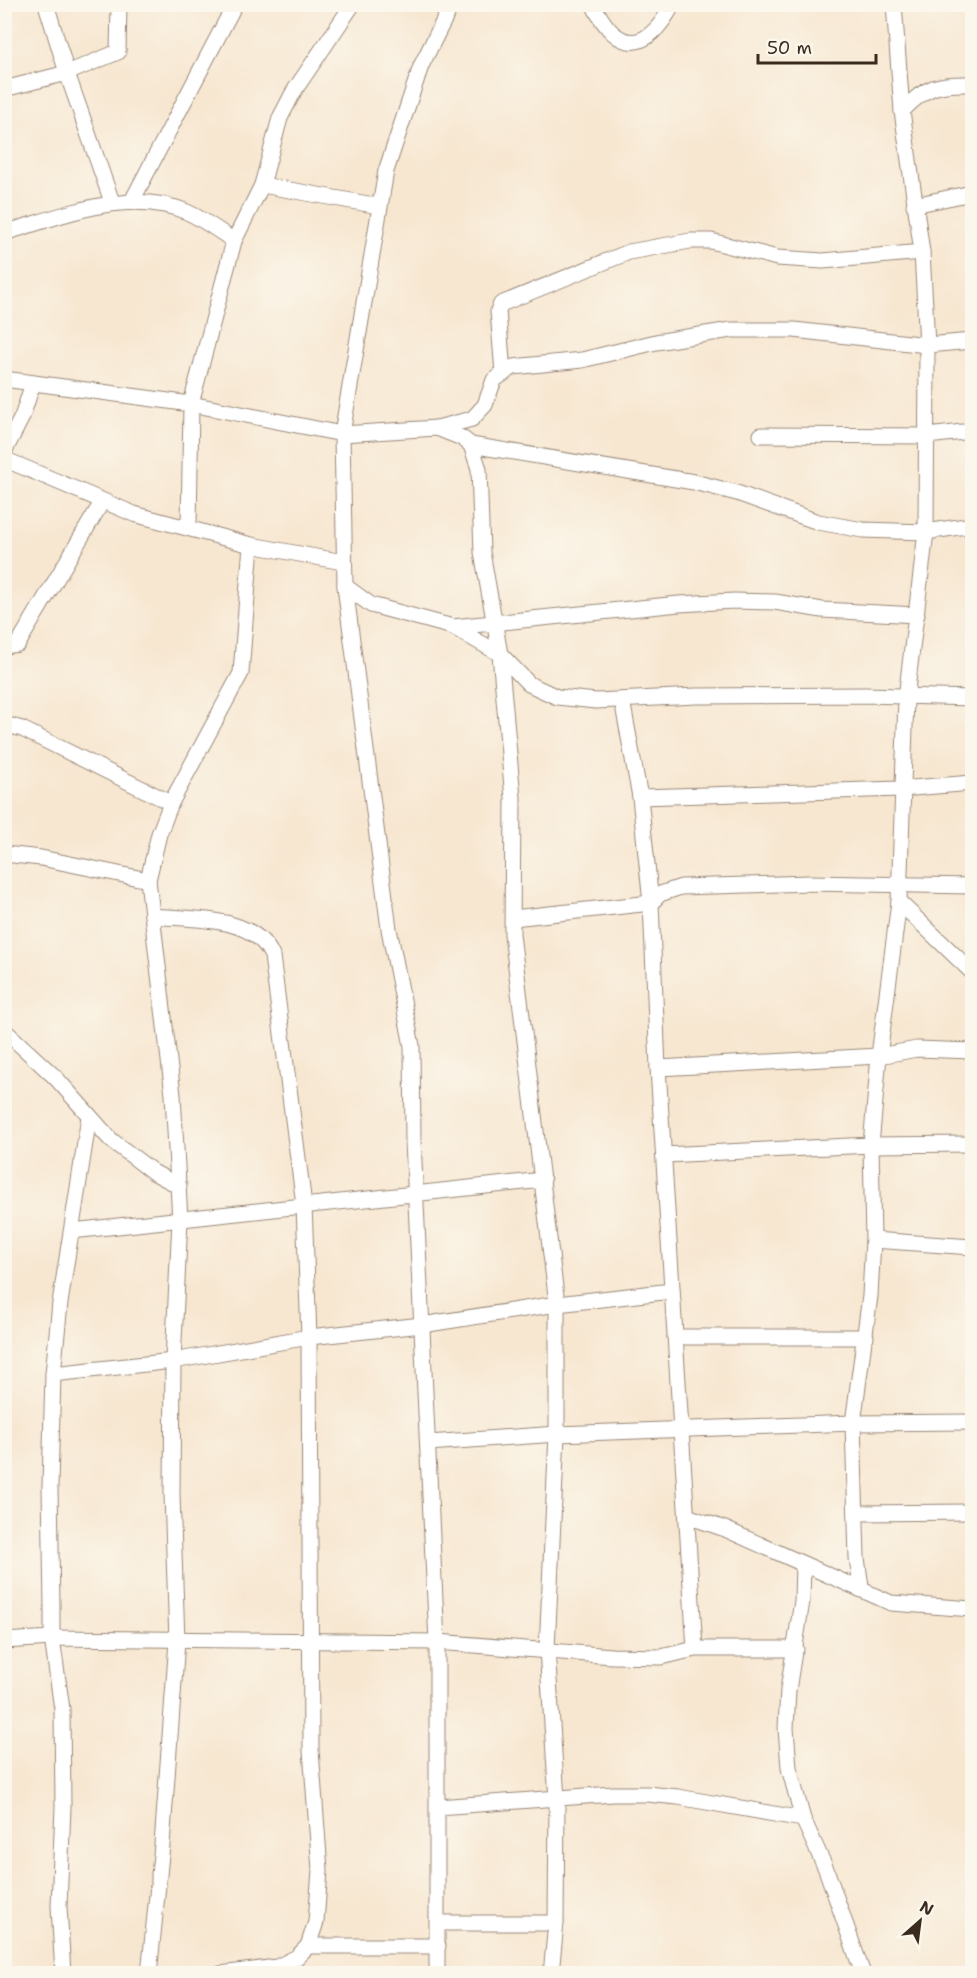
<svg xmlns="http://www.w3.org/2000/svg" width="977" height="1978" viewBox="0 0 977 1978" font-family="'Shantell Sans',sans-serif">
<rect width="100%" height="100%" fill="#fbf7ec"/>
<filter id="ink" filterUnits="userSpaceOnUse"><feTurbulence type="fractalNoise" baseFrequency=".0167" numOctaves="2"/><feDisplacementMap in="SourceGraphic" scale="12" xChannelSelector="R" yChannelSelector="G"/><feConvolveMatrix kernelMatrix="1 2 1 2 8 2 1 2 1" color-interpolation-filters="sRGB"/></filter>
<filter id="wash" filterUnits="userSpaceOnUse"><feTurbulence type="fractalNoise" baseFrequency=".008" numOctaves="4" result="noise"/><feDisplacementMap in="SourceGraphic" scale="24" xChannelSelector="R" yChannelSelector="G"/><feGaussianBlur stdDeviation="1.35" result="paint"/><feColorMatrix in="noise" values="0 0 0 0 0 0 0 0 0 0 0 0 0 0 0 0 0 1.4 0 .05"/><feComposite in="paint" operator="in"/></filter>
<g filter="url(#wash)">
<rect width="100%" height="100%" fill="#f7e7d1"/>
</g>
<g filter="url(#ink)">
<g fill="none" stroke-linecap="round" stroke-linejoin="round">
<defs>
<g id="street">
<path d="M46 4 67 73 118 52 119 4"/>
<path d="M593 4C618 55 647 53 673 4"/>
<path d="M894 4 902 111 922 252 927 345 926 532 906 698 899 902 972 972"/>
<path d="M4 89 67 73 112 202"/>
<path d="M902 111C926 86 938 83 972 84"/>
<path d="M262 185 379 206"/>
<path d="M132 201 235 4"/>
<path d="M914 205 972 193"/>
<path d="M4 233C63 216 127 187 187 212 203 219 219 231 234 241"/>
<path d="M503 373 498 311 501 304 629 252 690 241H711L777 258 823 261 922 252"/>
<path d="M4 379 191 404 342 434 437 428 462 438 471 445 694 482 737 493 818 522 863 530 926 532 972 525"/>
<path d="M437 428 472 419 485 405 494 380 513 367 582 360 656 342 731 330H794L927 345 972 341"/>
<path d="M761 435 927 436 972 431"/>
<path d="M471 445 479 469 482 552 500 654 513 798 512 934 557 1304V1434L547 1649 557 1799 556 1923 551 1974"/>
<path d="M4 452 22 417 33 383"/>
<path d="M4 459 134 514 251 545 343 562"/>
<path d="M189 527 191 404 234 241 262 185 280 118 294 91 353 4"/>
<path d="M345 586 371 605 453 627 500 654 529 684 557 697 596 701 696 696 866 695 972 698"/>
<path d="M453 627 679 604 734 601 775 602 822 610 917 615"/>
<path d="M4 646 18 644 102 502"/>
<path d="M622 700 640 797 651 903 658 1068 695 1649"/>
<path d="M4 724 22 729 171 803"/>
<path d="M640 797 901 789 972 783"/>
<path d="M4 854 41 858 148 880"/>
<path d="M152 916C190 920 254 914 272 956L304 1205 309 1337 311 1750 320 1870 316 1922 308 1946 297 1957 277 1967 220 1974"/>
<path d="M513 918 651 903 660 894 681 887 810 883 972 886"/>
<path d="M4 1030 56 1078 111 1140 153 1172 179 1186"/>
<path d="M658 1068 879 1056 917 1049 972 1051"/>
<path d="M664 1155 871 1145 972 1144"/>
<path d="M72 1231 543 1180"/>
<path d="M873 1240 972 1247"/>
<path d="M675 1337H866"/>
<path d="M53 1374 173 1361 309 1337 422 1325 557 1304 672 1291"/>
<path d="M428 1443 557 1434 853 1423 972 1422"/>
<path d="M857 1513 972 1512"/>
<path d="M687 1516 725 1529 891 1603 972 1609"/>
<path d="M803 1564 802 1601 788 1690 786 1728 789 1768 803 1819 826 1869 863 1974"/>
<path d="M861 1587 857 1558 853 1423 870 1296 873 1240 871 1145 879 1056 899 902"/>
<path d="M4 1641 52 1638 437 1642 612 1656 661 1657 695 1649H796"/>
<path d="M438 1807 613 1794H647L678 1797 803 1819"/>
<path d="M438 1923H556"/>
<path d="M308 1946H438"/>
<path d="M63 1974 59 1906 63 1807 62 1709 52 1638V1607L50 1486 53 1374 60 1303 89 1117"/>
<path d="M149 1974 162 1845 177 1641 172 1494 173 1361 180 1220 173 1095 148 880 159 834 171 803 241 673 251 545"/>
<path d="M437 1974V1642L413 1141 412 1046 389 929 345 586 342 434 386 171 421 66 452 4"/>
</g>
</defs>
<use href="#street" stroke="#998878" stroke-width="17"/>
<use href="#street" stroke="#fff" stroke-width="15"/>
</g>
</g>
<rect width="977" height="1978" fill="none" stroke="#fbf7ec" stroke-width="24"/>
<g transform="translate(920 1921) rotate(28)" stroke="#fbf7ec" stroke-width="4.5" paint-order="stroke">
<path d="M0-4.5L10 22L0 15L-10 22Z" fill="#3b2a1e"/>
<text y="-9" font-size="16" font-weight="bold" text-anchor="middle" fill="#3b2a1e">N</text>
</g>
<path d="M758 54v9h118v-9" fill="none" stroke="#3b2a1e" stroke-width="3"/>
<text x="767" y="54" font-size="18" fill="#3b2a1e" stroke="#fbf7ec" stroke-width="4.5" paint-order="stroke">50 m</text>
</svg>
